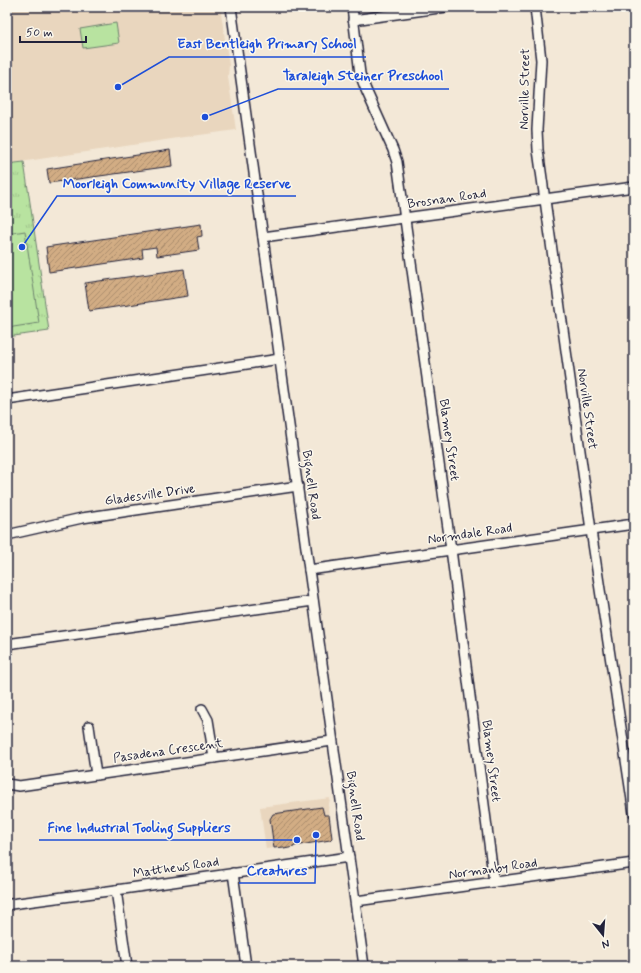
<svg xmlns="http://www.w3.org/2000/svg" width="641" height="973" viewBox="0 0 641 973" font-family="Mynerve,sans-serif">
<defs>
<pattern id="park-tufts" width="24" height="20" patternUnits="userSpaceOnUse"><rect width="24" height="20" fill="#b8e3a0"/><path d="M3 7l-1-3M5 7V3M7 7l1-3M15 17l-1-3M17 17v-4M19 17l1-3" fill="none" stroke="#9ec28b"/></pattern>
<pattern id="building-hatch" width="6" height="6" patternUnits="userSpaceOnUse"><rect width="6" height="6" fill="#d2ad84"/><path d="M-1 1l2-2M0 6l6-6M5 7l2-2" fill="none" stroke="#aa8c6d"/></pattern>
</defs>
<rect width="100%" height="100%" fill="#f3e8d7"/>
<filter id="ink" filterUnits="userSpaceOnUse"><feTurbulence type="fractalNoise" baseFrequency=".025" numOctaves="2"/><feDisplacementMap in="SourceGraphic" scale="8" xChannelSelector="R" yChannelSelector="G"/><feConvolveMatrix kernelMatrix="1 2 1 2 8 2 1 2 1" color-interpolation-filters="sRGB"/></filter>
<g filter="url(#ink)">
<g fill="#e9d6be">
<path d="M7 7H220L229 65 228 77 236 130 178 138 7 164Z"/>
<path d="M330 798 328 810 332 838 330 840 266 849 260 807Z"/>
</g>
<path fill="url(#park-tufts)" stroke="#6d826e" d="M24 162 49 331 7 337V164Z"/>
<g fill="#b8e3a0" stroke="#6d826e">
<path d="M116 23 119 43 83 48 80 29Z"/>
<path d="M25 231 39 323 7 328V234Z"/>
</g>
<g fill="url(#building-hatch)" stroke="#22223b">
<path d="M170 150 172 166 49 183 47 169Z"/>
<path d="M201 224 202 236 197 237 199 250 157 256 156 247 142 249 143 258 49 272 46 247Z"/>
<path d="M184 269 188 296 89 311 85 283Z"/>
<path d="M322 807 324 815H329L332 838 330 840 294 846V847L284 849V847L274 848 270 819 273 814Z"/>
</g>
<g fill="none" stroke-linecap="round" stroke-linejoin="round">
<defs>
<g id="minor">
<path d="M231 7 364 966"/>
<path d="M352 7 360 74 366 90 393 150 397 162 452 557 494 882"/>
<path d="M535 7 541 60 537 130 538 150 592 537 634 813"/>
<path d="M353 20 446 7"/>
<path d="M263 237 634 187"/>
<path d="M7 400 280 359"/>
<path d="M7 535 82 518 298 486"/>
<path d="M309 570 634 524"/>
<path d="M7 644 313 601"/>
<path d="M202 709 208 720 214 758"/>
<path d="M89 726 96 775"/>
<path d="M7 784 19 786 26 785 332 741"/>
<path d="M233 873 246 966"/>
<path d="M116 890 127 966"/>
<path d="M356 901 634 863"/>
<path d="M7 906 11 904 116 890 349 857"/>
</g>
</defs>
<use href="#minor" stroke="#22223b" stroke-width="12"/>
<use href="#minor" stroke="#fbf7ec" stroke-width="9"/>
</g>
</g>
<g text-anchor="middle" dominant-baseline="central" stroke-width="3" stroke-linejoin="round" paint-order="stroke">
<g font-size="13" fill="#22223b" stroke="#fbf7ec">
<text transform="translate(525 89) rotate(-89)">Norville Street</text>
<text transform="translate(447 199) rotate(-8)">Brosnan Road</text>
<text transform="translate(587 409) rotate(82)">Norville Street</text>
<text transform="translate(449 440) rotate(82)">Blamey Street</text>
<text transform="translate(311 485) rotate(82)">Bignell Road</text>
<text transform="translate(150 495) rotate(-8)">Gladesville Drive</text>
<text transform="translate(470 534) rotate(-8)">Normdale Road</text>
<text transform="translate(168 751) rotate(-8)">Pasadena Crescent</text>
<text transform="translate(491 761) rotate(83)">Blamey Street</text>
<text transform="translate(355 806) rotate(82)">Bignell Road</text>
<text transform="translate(176 868) rotate(-8)">Matthews Road</text>
<text transform="translate(493 869) rotate(-8)">Normanby Road</text>
</g>
</g>
<path fill="none" stroke="#1d4ed8" stroke-width="1.5" d="M118 87L169 57H366M205 117L278 89H449M22 247L57 196H296M297 840L239 840H39M316 835L315 883H239"/>
<g fill="#1d4ed8" stroke="#fbf7ec" stroke-width="1.5">
<circle cx="118" cy="87" r="4"/>
<circle cx="205" cy="117" r="4"/>
<circle cx="22" cy="247" r="4"/>
<circle cx="297" cy="840" r="4"/>
<circle cx="316" cy="835" r="4"/>
</g>
<g font-size="14" text-anchor="middle" font-weight="bold" fill="#1d4ed8" stroke="#fbf7ec" stroke-width="3" stroke-linejoin="round" paint-order="stroke">
<text x="267" y="48">East Bentleigh Primary School</text>
<text x="363" y="80">Taraleigh Steiner Preschool</text>
<text x="177" y="188">Moorleigh Community Village Reserve</text>
<text x="139" y="832">Fine Industrial Tooling Suppliers</text>
<text x="277" y="875">Creatures</text>
</g>
<rect width="641" height="973" fill="none" stroke="#fbf7ec" stroke-width="24"/>
<rect x="12" y="12" width="617" height="949" fill="none" stroke="#22223b" stroke-width="1.5" filter="url(#ink)"/>
<g transform="translate(603 935) rotate(163)" stroke="#fbf7ec" stroke-width="3" paint-order="stroke">
<path d="M0-3L7 15L0 10L-7 15Z" fill="#22223b"/>
<text y="-6" font-size="11" font-weight="bold" text-anchor="middle" fill="#22223b">N</text>
</g>
<path d="M20 36v6h66v-6" fill="none" stroke="#22223b" stroke-width="2"/>
<text x="26" y="36" font-size="12" fill="#22223b" stroke="#fbf7ec" stroke-width="3" paint-order="stroke">50 m</text>
</svg>
